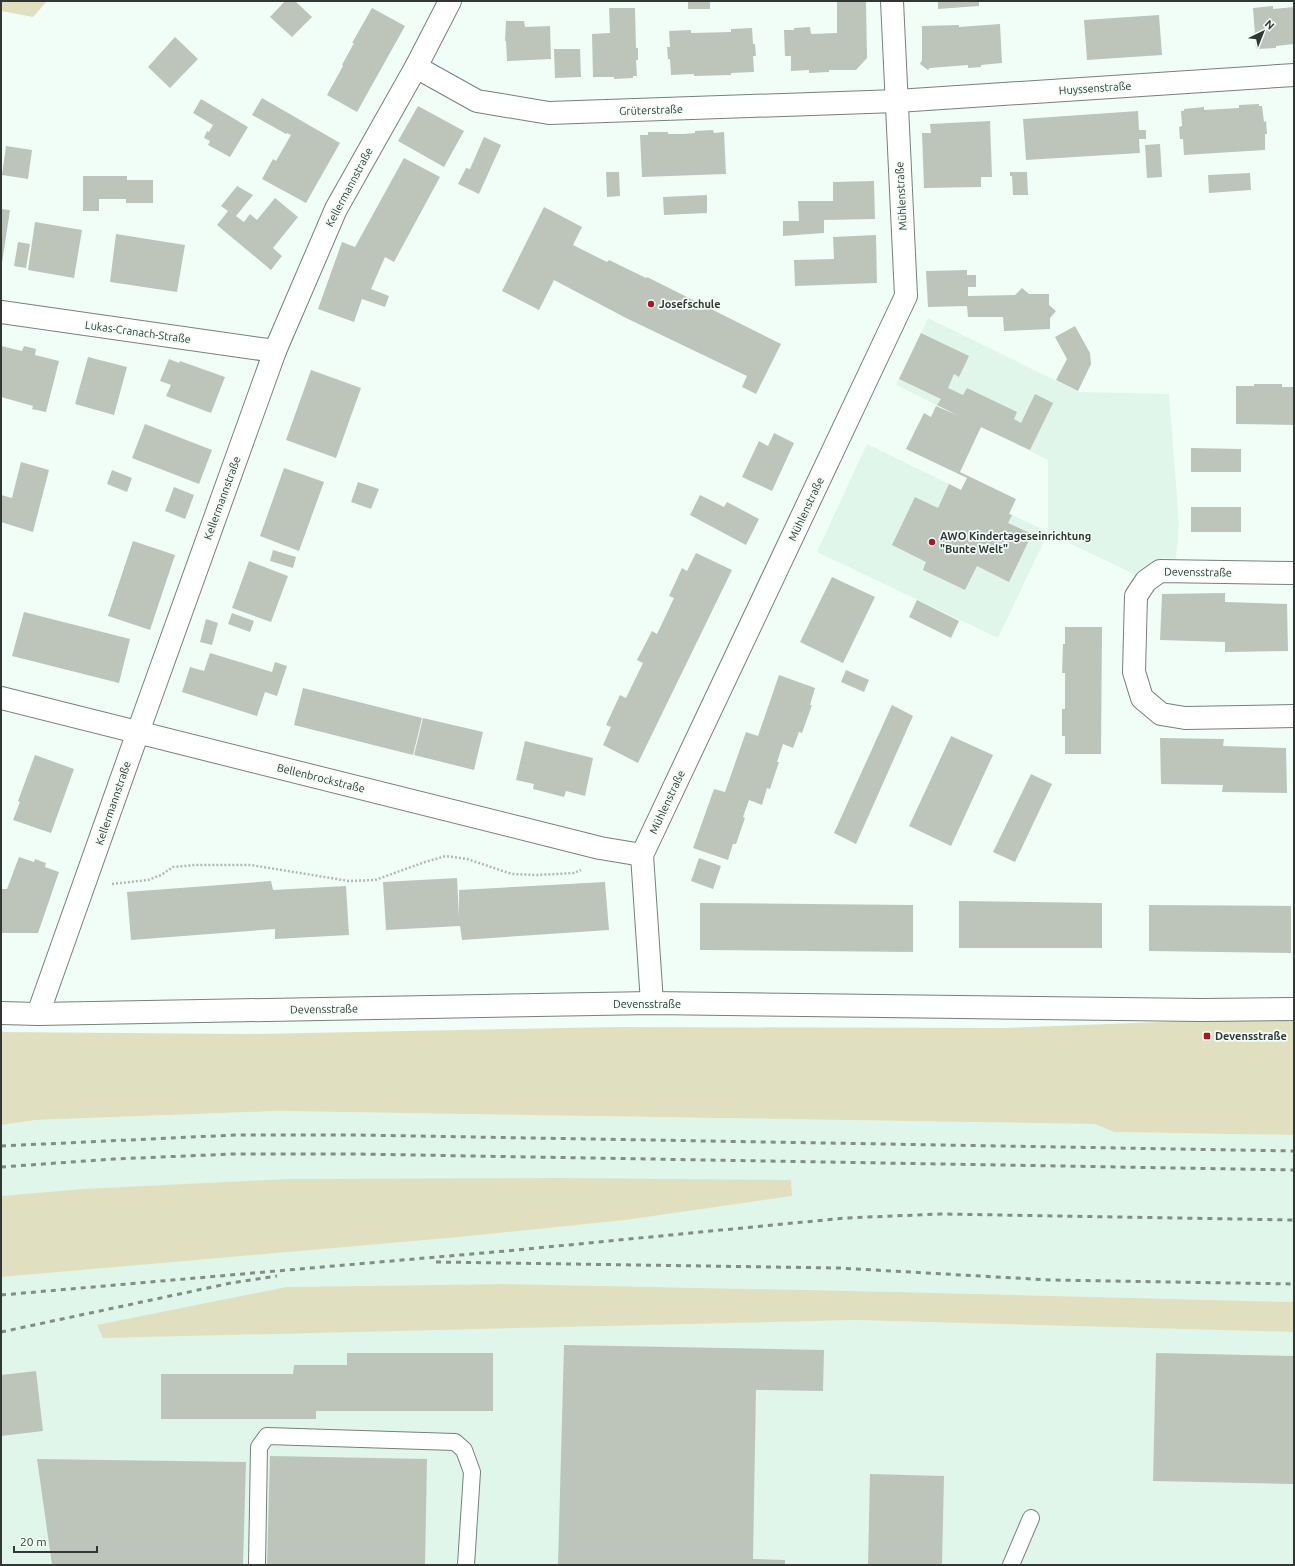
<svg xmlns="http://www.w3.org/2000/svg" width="1295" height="1566" viewBox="0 0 1295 1566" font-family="Ubuntu,sans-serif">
<rect width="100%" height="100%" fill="#f1fef7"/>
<g fill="#e0f6eb">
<path d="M928 318 1079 392 1169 394 1179 524 1176 559 1163 558 1156 561 1138 576 1048 533 998 638 817 552 867 444 1048 532V460L896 385Z"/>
<path d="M278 1111 1095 1124 1114 1132 1294 1135V1302L857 1291 503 1284 286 1287 97 1326 853 1320 1294 1332V1565H1V1125L36 1120Z"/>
</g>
<g fill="#e0e0c1">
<path d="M1 1H47L33 17 1 11Z"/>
<path d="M1294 1017V1135L1114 1132 1095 1124 278 1111 36 1120 1 1125V1032L249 1034 619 1027 1002 1028Z"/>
<path d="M557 1178 791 1180 792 1196 625 1220 459 1237 1 1277V1196L83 1189 289 1179Z"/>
<path d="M503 1284 857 1291 1294 1302V1332L853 1320 103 1338 97 1325 286 1287Z"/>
</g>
<g fill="#bdc5ba">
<path d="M285 1H295L312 17 292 37 270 17Z"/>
<rect x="688" y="1" width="22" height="8"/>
<path d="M837 1H866L867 58 856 70H829V72L809 73V70L791 71V56H785L784 30H794V28L810 27 811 34 837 33Z"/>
<path d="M938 1H979V6L938 9Z"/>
<path d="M1273 6V9L1294 7V44L1276 46V48L1256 49 1253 8Z"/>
<path d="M372 8 405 26 357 112 327 95 343 66 342 65 354 43H352Z"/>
<path d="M609 8H635L636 48H638V60H636L637 76H633V78L614 79V77H593L592 34 610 33Z"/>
<path d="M1159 15 1162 55 1087 60 1084 20Z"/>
<path d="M506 21H524L525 27 550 26 551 59 507 61 506 41H505Z"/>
<path d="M1000 24 1002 63 981 65V67L968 68V65L930 68 928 70 920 64 922 60V26L959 25V27Z"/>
<path d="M752 28 753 44H755L756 56H753L754 72 731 73V75L694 76V74L671 75 670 59H668L667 47H670L669 31 691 30V33L731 32V29Z"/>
<path d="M175 37 198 59 170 88 148 67Z"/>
<path d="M554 49H580L581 77 555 78Z"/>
<path d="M262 98 340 143 306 203 262 179 273 159 276 161 291 135 287 133 286 134 252 115Z"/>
<path d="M201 99 248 127 230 157 208 145 210 141 204 138 207 131 209 132 213 125 193 113Z"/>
<path d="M1259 104V106H1262L1264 122 1266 121 1267 134H1265V150L1184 155 1183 139H1180L1179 127 1182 126 1181 111H1184V109L1204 107V110L1239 108V105Z"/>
<path d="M418 106 464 131 444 167 398 141Z"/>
<path d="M1138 111 1139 130H1146V139H1139L1140 153 1026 160 1023 119Z"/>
<path d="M990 121 992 177H981V187L924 188 922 133H931L930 124Z"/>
<path d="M713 130 714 133 724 132 726 174 642 177 640 135H648V132H668V134H683L695 133V131Z"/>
<path d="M484 137 501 145 479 194 458 184 466 168 470 169Z"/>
<path d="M1160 144 1162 177 1147 178 1145 145Z"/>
<path d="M6 146 32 150 28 179 2 175Z"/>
<path d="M404 158 440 177 394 262 385 257 371 289 389 296 385 307 362 299 354 322 318 309 342 242 355 247Z"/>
<path d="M606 172H619L620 196 607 197Z"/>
<path d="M1010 172H1027L1028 195H1013L1012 176H1010Z"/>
<path d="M1250 173 1251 190 1209 193 1208 175Z"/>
<path d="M83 176H127V180H153V203H126V199H99V211H83Z"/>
<path d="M874 181 875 219 824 220V233L783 236V221H799L798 201H833V182Z"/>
<path d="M237 186 253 195 236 216 244 222 250 214 257 220 275 198 298 217 273 248 282 256 271 270 217 225 228 211 221 206Z"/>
<path d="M707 195V213L664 215 663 197Z"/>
<path d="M544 207 582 227 573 245 607 262 609 260 646 278 647 277 781 344 756 394 742 387 747 376 626 318 554 280 539 310 502 291Z"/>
<path d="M1 209 10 210 2 263H1Z"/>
<path d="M35 222 82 230 74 278 28 270Z"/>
<path d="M116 234 185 245 177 292 110 282Z"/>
<path d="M876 235 877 283 795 286 794 260 834 259 833 237Z"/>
<path d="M18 242 30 244 26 268 14 266Z"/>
<path d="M967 270V275H976V287H968V296L1015 295 1022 288 1029 294H1049V305L1056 311 1050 318V329L1004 331 1003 317H968L967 306 928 307 926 271Z"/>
<path d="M1075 326 1090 353 1091 364 1078 391 1056 380 1067 359 1055 337Z"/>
<path d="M921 333 969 356 959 377 954 374 948 388 963 395 967 388 1017 412 1014 419 1021 423 1035 394 1053 403 1030 450 981 427 960 472 1016 499 1009 514 1012 515 1008 523 1032 534 1009 582 977 566 965 590 923 570 926 562 892 545 915 497 938 508 949 484 961 490 967 478 906 449 924 413 931 417 936 406 959 416 937 405 941 399 899 379Z"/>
<path d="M1 346 22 351 24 346 36 349 35 355 59 361 46 412 32 409 33 406 1 397Z"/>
<path d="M88 357 127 367 114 415 75 404Z"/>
<path d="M169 359 179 363 180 361 225 377 211 413 166 396 171 385 160 381Z"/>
<path d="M311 370 361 388 336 458 286 440Z"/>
<path d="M1254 384H1282V387H1294V425L1236 424V386H1254Z"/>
<path d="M145 424 212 450 199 484 132 458Z"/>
<path d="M774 433 794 443 772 491 742 477 759 441 768 446Z"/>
<path d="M1191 448 1241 449V472H1191Z"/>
<path d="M21 462 49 470 33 532 1 522V495L12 498Z"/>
<path d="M284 468 324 482 299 551 260 536Z"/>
<path d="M112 470 132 478 127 492 107 484Z"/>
<path d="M358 482 379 489 371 509 351 502Z"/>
<path d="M174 487 194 495 185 519 165 511Z"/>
<path d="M700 495 724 507 727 502 759 519 746 545 690 515Z"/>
<rect x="1191" y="507" width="50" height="25"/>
<path d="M133 541 175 555 150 630 108 616Z"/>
<path d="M273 550 296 557 293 568 270 561Z"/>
<path d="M696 553 732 570 638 763 603 745 611 727 606 725 620 695 626 698 643 663 637 660 652 631 657 634 666 615 674 598 669 596 682 568 687 571Z"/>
<path d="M249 561 288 576 271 622 232 608Z"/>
<path d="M832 577 875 597 843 663 800 642Z"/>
<path d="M1225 593V602L1287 604 1288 651 1225 652V642L1160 640 1162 594Z"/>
<path d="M917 600 959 621 951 638 909 617Z"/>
<path d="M24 612 130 639 119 683 12 656Z"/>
<path d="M232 613 254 621 250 632 228 624Z"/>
<path d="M206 619 218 623 212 645 200 642Z"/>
<path d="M1065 627H1102L1101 754H1065V736H1062V709H1065V673H1062L1063 644H1065Z"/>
<path d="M210 653 272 672 275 662 287 666 277 696 265 692 257 716 182 692 190 667 204 671Z"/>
<path d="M846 670 869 680 864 692 841 682Z"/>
<path d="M779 675 815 688 810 705H812L802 733 799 732 793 748 783 744 777 762H779L770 789 767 788 762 805 749 800 743 817 745 818 736 844H733L728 860 693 848 714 789 725 792 746 732 758 736Z"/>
<path d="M303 688 422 718 413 755 294 725Z"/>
<path d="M892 705 913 716 856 844 834 833Z"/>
<path d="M423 718 483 732 474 770 414 755Z"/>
<path d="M951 736 993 755 951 846 909 826Z"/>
<path d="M1160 738 1224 739 1223 746 1286 748 1287 793 1222 792 1223 785 1161 784Z"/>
<path d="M525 741 593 758 585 796 566 791 564 797 533 789 534 784 516 780Z"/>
<path d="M35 755 74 769 51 833 13 820 20 802 18 801Z"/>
<path d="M1031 774 1052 784 1015 862 993 852Z"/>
<path d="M19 857 34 862 35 859 46 863 45 867 59 872 38 933H1V889H7Z"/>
<path d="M699 858 721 866 713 889 691 881Z"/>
<path d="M457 878 459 917V890L605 882 609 930 462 940 460 926 386 930 383 882Z"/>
<path d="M271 881 273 890 346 886 349 935 275 939V929L131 940 127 892Z"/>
<path d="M959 901 1102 903V948H959Z"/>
<path d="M700 903 913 905V952L700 950Z"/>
<path d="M1149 905 1291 906V953L1149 951Z"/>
<path d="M564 1345 824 1350 823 1391 756 1390 753 1559 785 1560V1565H558Z"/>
<path d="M347 1353H493V1411H316V1419H161V1374H293L294 1365H347Z"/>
<path d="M1156 1353 1294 1356V1484L1153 1481Z"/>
<path d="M36 1371 43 1431 1 1436V1375Z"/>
<path d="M270 1456 427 1459 425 1565H267Z"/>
<path d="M37 1459 246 1462 243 1565H52Z"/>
<path d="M870 1474 944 1476 942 1565H868Z"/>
</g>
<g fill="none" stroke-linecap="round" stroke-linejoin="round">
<defs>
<g id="service">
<path d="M257 1565 259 1447 267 1436 455 1442 464 1450 472 1472 466 1565"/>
<path d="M1011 1565 1031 1518"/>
</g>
<g id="minor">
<path d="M416 67 477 101 549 113 897 101 1294 75"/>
<path d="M1 312 275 351"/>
<path d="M1294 573 1160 571 1146 581 1136 596 1134 672 1142 698 1161 714 1185 718 1294 716"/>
<path d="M1 698 600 848 642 855"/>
<path d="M652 1003 642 855 906 296 892 1"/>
<path d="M1 1013 38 1014 652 1003 1202 1010 1294 1009"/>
<path d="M38 1014 138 732 275 351 336 209 416 67 450 1"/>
</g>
</defs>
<use href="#service" stroke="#75817b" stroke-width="18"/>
<use href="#minor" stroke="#75817b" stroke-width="24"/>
<path stroke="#b0bab5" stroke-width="2.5" stroke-dasharray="2 2" stroke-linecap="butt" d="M112 884 148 880 161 875 173 867 195 865H251L349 881 375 880 425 862 446 856 467 859 512 874 537 875 574 873 581 870"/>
<use href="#service" stroke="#fff" stroke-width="16"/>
<use href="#minor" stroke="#fff" stroke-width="22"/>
<g stroke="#838c88" stroke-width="3" stroke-dasharray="5 5" stroke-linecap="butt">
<path d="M1 1146 235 1135H356L1294 1151"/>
<path d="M1 1167 114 1159 233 1154H355L1294 1170"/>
<path d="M436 1262 839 1268 1050 1280 1294 1284"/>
<path d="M1 1295 506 1251 845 1218 941 1214 1294 1220"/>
<path d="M1 1332 231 1283 277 1276"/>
</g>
</g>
<g fill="#ab1723" stroke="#f1fef7" stroke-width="1.5">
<circle cx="651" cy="304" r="4"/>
<circle cx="932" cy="542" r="4"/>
<rect x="1203" y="1032" width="8" height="8" rx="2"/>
</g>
<g text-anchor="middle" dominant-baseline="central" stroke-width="3.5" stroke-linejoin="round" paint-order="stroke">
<g font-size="11" fill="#323735" stroke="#f1fef7">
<text transform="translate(1095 88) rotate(-4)">Huyssenstraße</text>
<text transform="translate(651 110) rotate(-2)">Grüterstraße</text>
<text transform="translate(349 187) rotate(-62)">Kellermannstraße</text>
<text transform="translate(901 196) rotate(-93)">Mühlenstraße</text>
<text transform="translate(138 332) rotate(8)">Lukas-Cranach-Straße</text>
<text transform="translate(222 498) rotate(-70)">Kellermannstraße</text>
<text transform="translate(806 509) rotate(-65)">Mühlenstraße</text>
<text transform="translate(1198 572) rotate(1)">Devensstraße</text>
<text transform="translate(321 778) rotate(14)">Bellenbrockstraße</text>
<text transform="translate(667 802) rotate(-65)">Mühlenstraße</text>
<text transform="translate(113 803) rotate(-71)">Kellermannstraße</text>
<text x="647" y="1004">Devensstraße</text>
<text transform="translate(324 1009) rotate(-1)">Devensstraße</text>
</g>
<g font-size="11" font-weight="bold" fill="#323735" stroke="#f1fef7" text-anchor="start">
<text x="659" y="304">Josefschule</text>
<text x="940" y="536">AWO Kindertageseinrichtung<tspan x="940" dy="13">"Bunte Welt"</tspan></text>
<text x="1215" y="1036">Devensstraße</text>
</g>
</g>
<rect width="1295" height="1566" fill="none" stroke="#323735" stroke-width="4"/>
<g transform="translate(1263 32) rotate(43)" stroke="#f1fef7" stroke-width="3" paint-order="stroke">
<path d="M0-3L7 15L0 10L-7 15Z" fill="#323735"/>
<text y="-6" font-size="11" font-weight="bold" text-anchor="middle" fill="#323735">N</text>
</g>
<path d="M14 1546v6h83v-6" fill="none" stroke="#323735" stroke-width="2"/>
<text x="20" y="1546" font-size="12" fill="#323735" stroke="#f1fef7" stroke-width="3" paint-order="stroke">20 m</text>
</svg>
